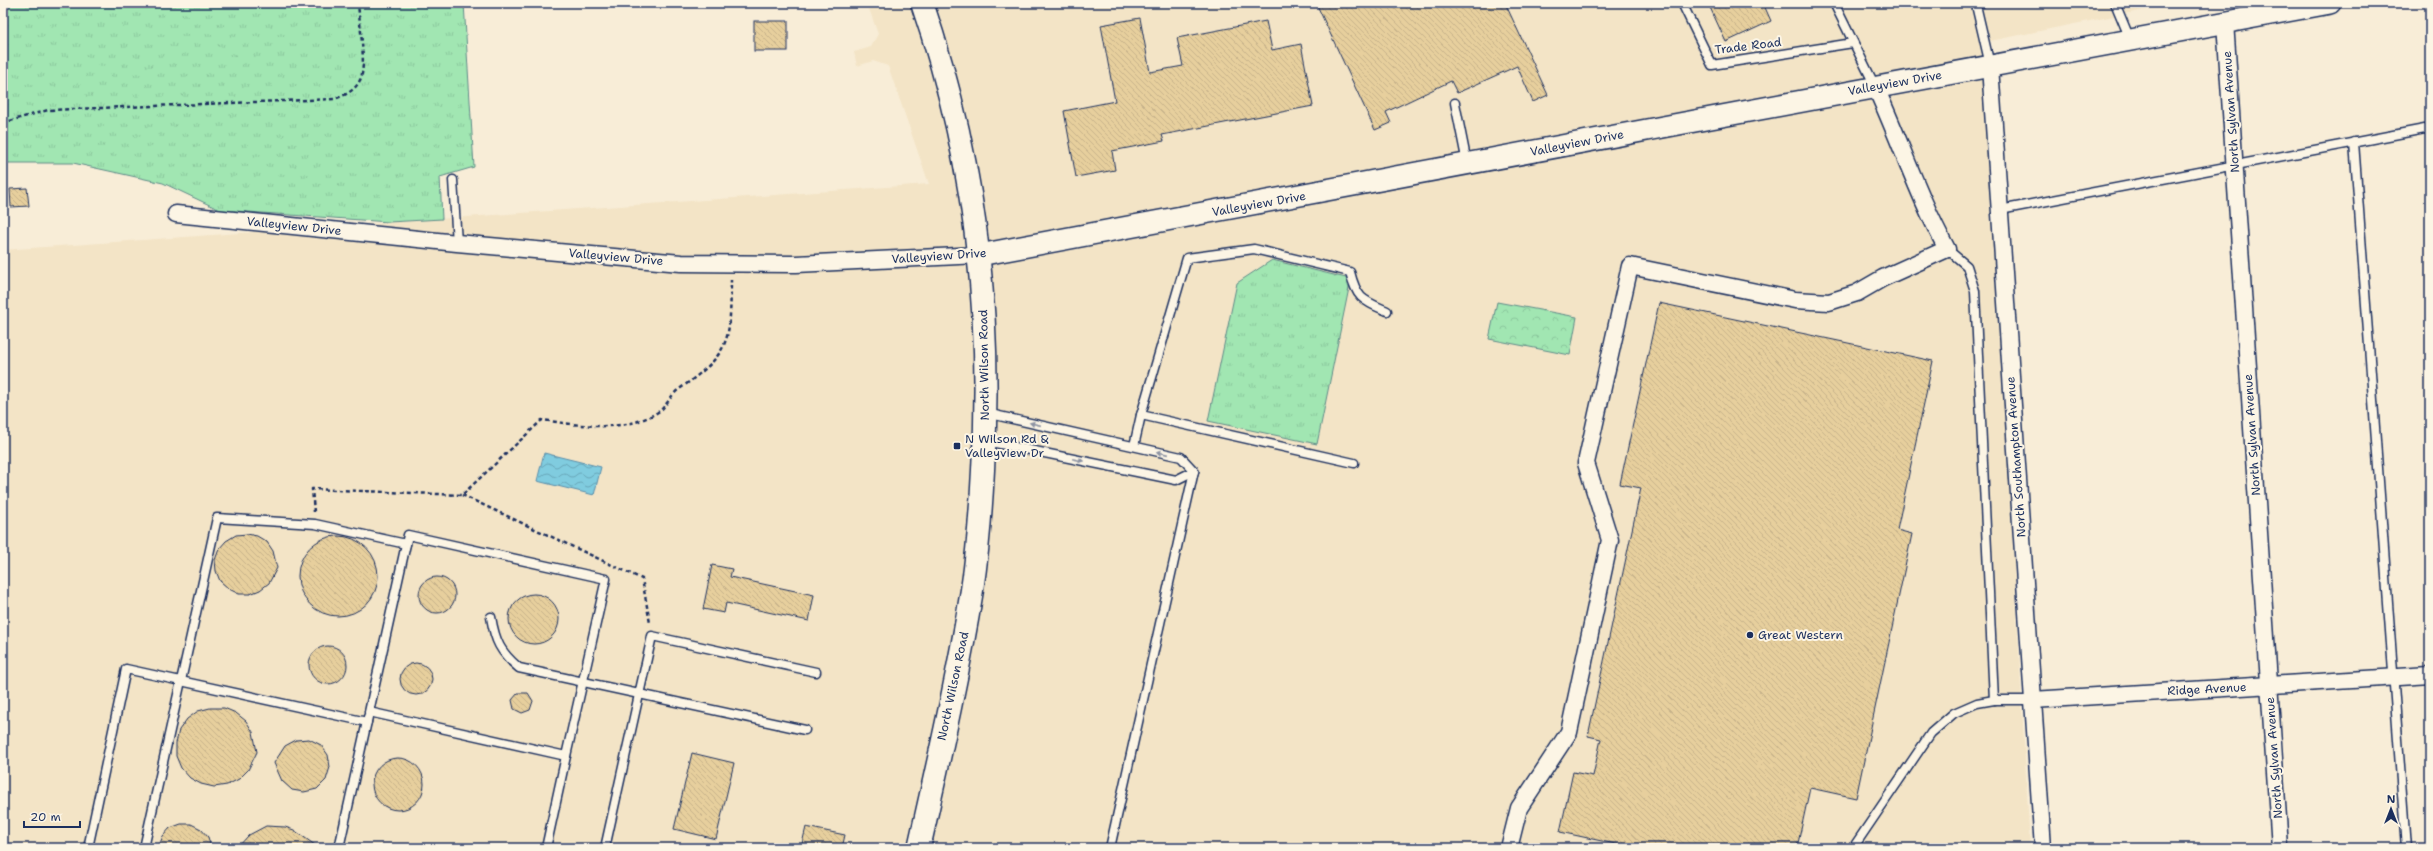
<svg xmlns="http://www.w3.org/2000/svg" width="2433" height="851" viewBox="0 0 2433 851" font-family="'Shantell Sans',sans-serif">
<defs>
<pattern id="grass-tufts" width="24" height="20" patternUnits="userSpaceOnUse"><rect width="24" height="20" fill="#a1e6b2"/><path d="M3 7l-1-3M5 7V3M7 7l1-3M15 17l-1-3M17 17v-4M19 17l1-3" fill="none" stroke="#8ac69c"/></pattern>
<pattern id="park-crowns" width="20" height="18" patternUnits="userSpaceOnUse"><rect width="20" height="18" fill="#a1e6b2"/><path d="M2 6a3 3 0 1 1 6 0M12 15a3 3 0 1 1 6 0" fill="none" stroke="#8ac69c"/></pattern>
<pattern id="water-waves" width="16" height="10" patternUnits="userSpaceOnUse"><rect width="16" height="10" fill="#80ccdf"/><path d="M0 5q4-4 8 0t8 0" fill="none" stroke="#68a6b8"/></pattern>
<pattern id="building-back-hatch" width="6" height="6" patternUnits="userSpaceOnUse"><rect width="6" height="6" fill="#e7cf9d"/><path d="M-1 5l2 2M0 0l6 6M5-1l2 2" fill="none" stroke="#c6b28a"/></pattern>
</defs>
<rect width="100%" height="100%" fill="#f8edd7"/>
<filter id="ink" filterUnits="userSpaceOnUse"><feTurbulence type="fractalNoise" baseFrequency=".025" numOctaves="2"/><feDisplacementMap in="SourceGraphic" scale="8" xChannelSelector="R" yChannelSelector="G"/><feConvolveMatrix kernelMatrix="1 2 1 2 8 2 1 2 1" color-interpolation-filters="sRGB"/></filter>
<g filter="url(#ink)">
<path fill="#f3e4c6" d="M867 3H2179L1985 42 2030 848H3V250L929 184 888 66 873 61 857 66 854 52 871 47 878 34Z"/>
<g fill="url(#grass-tufts)" stroke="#5e8a88">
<path d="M3 3H464L474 167 440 177 442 219 389 222 220 210 163 183 73 163H3Z"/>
<path d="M1272 260 1346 278 1349 288 1317 444 1208 421 1237 283Z"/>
</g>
<path fill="url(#park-crowns)" stroke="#5e8a88" d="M1497 302 1577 317 1570 355 1489 339Z"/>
<path fill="url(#water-waves)" stroke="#588dab" d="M544 453 601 467 594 495 537 481Z"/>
<g fill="url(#building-back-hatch)" stroke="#1b2f5e">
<path d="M1316 3H1505L1548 95 1533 102 1517 66 1457 93 1451 81 1386 112 1391 123 1375 130Z"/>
<path d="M1708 3H1763L1771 21 1726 42Z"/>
<path d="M1140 18 1150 72 1183 66 1177 38 1266 21 1272 50 1301 44 1313 106 1162 135 1164 141 1112 151 1115 170 1076 177 1064 111 1115 101 1101 25Z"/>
<rect x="754" y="21" width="34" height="30"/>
<path d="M27 188 29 206 11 207 10 189Z"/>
<path d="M1659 303 1933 361 1897 530 1912 534 1856 798 1810 788 1797 848H1634L1560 832 1573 772 1593 776 1601 739 1588 736 1641 488 1620 484Z"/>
<path d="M247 534 257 536 267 542 273 551 277 568 269 583 260 590 250 594H239L229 589 220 581 216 571 215 560 219 549 226 541 236 535Z"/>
<circle cx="338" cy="576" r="40"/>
<path d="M712 565 732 569 730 577 814 595 809 621 726 603 724 613 703 609Z"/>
<circle cx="437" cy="595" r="18"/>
<circle cx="534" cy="619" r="25"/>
<circle cx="328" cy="665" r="19"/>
<circle cx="416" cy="679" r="16"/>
<path d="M518 693H528L533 701 530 710 522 713 514 709 512 700Z"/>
<path d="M210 708H224L236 713 246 721 253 732 257 752 248 770 239 779 227 785 214 787 201 784 190 778 181 768 176 756V743L179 730 187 719 198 711Z"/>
<path d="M309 739 321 745 328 755 330 767 326 780 317 789 304 792 292 790 282 781 274 763 285 746 296 740Z"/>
<path d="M692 753 734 763 716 839 674 829Z"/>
<circle cx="398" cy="784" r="26"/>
<path d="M181 824H191L201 829 208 837 211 848H158L163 836 170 828Z"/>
<path d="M266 826 285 827 294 830 319 848H237L249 835Z"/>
<path d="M806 827 845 835 842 848H801Z"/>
</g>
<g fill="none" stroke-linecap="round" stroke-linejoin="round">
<defs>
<g id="service">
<path d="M1682 3 1712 65 1853 43"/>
<path d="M1834 3 1875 86"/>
<path d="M1981 3 1976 5 1990 65"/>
<path d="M2115 3 2130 39"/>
<path d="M1455 103 1467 163"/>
<path d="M2354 142 2406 848"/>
<path d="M453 180 457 243"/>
<path d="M2000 210 2430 128"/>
<path d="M1947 249 1967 266 1975 291 1994 700"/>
<path d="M986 413 1181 457 1194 471"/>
<path d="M986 441 1176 480 1194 471"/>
<path d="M1134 446 1141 415"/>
<path d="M1354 463 1141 415 1187 258 1254 249 1350 272C1357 299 1362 300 1387 311"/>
<path d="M408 535 606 579 566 756 369 712Z"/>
<path d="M491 617C495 641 500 652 519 668L805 730"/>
<path d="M88 848 126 669 367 722"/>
<path d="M144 848 217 518 315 524 406 544"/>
<path d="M339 848 368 717"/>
<path d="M546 848 566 756"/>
<path d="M605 848 652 636 816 672"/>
<path d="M1110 848 1194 471"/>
<path d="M1853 848 1931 733 1954 713 1977 703 1994 700H2033"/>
</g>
<g id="minor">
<path d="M2225 22 2280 848"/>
<path d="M1990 66 2043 848"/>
<path d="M176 214 457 243 681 263 796 264 979 255"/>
<path d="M2033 700 2430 675"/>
<path d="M1509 848 1519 808 1569 732 1610 540 1586 463 1630 266 1795 300 1829 302 1857 293 1883 278 1947 249C1918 196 1900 140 1875 86"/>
</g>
<path id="tertiary" d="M979 255C1430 172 1879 85 2330 3"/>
<path id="secondary" d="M919 848C938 763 958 677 972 590 978 551 981 510 983 470 993 311 974 154 922 3"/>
</defs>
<use href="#service" stroke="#1b2f5e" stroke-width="11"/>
<use href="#minor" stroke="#1b2f5e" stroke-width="19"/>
<use href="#tertiary" stroke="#1b2f5e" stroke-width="24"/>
<use href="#secondary" stroke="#1b2f5e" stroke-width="25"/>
<g stroke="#1b2f5e" stroke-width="2.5" stroke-dasharray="4 3" stroke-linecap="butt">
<path d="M3 123 48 110 334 99C345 95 355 91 360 80 367 68 359 19 358 3"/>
<path d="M462 495 642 579 650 623"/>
<path d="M314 512 312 489 462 495 542 420C580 425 623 434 658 412 666 407 670 396 678 390 731 352 730 344 731 280"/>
</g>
<use href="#service" stroke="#fcf5e5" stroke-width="8"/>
<use href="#minor" stroke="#fcf5e5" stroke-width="16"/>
<use href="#tertiary" stroke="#fcf5e5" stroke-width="21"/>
<use href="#secondary" stroke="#fcf5e5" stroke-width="22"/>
</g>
<defs><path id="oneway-solid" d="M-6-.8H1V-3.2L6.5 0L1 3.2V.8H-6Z"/></defs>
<g fill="#8c92a2">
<use href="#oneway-solid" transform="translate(1035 424) rotate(-167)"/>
<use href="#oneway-solid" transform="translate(1162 453) rotate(-167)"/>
<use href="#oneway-solid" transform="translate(1078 460) rotate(12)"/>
</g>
</g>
<g fill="#1b2f5e" stroke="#fcf5e5" stroke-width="1.5">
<rect x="953" y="442" width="8" height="8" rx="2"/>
<circle cx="1750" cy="635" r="4"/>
</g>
<g text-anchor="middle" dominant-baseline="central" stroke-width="4" stroke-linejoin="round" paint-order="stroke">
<g font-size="12" fill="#1b2f5e" stroke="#fcf5e5">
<text transform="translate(1748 46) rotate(-7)">Trade Road</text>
<text transform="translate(1895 83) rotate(-10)">Valleyview Drive</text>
<text transform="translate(2231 112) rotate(-94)">North Sylvan Avenue</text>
<text transform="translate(1577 143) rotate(-11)">Valleyview Drive</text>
<text transform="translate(1259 204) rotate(-10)">Valleyview Drive</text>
<text transform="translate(294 226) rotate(6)">Valleyview Drive</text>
<text transform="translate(939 256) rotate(-4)">Valleyview Drive</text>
<text transform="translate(616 257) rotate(5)">Valleyview Drive</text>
<text transform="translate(984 365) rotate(-91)">North Wilson Road</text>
<text transform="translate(2252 435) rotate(-94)">North Sylvan Avenue</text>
<text transform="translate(2016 457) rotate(-94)">North Southampton Avenue</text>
<text transform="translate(953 686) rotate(-78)">North Wilson Road</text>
<text transform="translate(2207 689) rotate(-3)">Ridge Avenue</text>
<text transform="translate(2274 758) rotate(-94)">North Sylvan Avenue</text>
</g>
<g font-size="12" fill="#1b2f5e" stroke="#fcf5e5" text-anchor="start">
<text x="965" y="439">N Wilson Rd &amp;<tspan x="965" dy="14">Valleyview Dr</tspan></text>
<text x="1758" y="635">Great Western</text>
</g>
</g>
<rect width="2433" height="851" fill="none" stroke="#fcf5e5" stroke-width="16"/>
<rect x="8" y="8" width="2417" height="835" fill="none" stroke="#1b2f5e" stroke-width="1.5" filter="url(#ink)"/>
<g transform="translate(2391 809)" stroke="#fcf5e5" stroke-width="3" paint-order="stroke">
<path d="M0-3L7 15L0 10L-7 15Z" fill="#1b2f5e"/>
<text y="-6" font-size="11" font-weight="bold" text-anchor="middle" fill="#1b2f5e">N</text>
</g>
<path d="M24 821v6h56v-6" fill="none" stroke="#1b2f5e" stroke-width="2"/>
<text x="30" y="821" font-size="12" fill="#1b2f5e" stroke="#fcf5e5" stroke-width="3" paint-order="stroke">20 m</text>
</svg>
